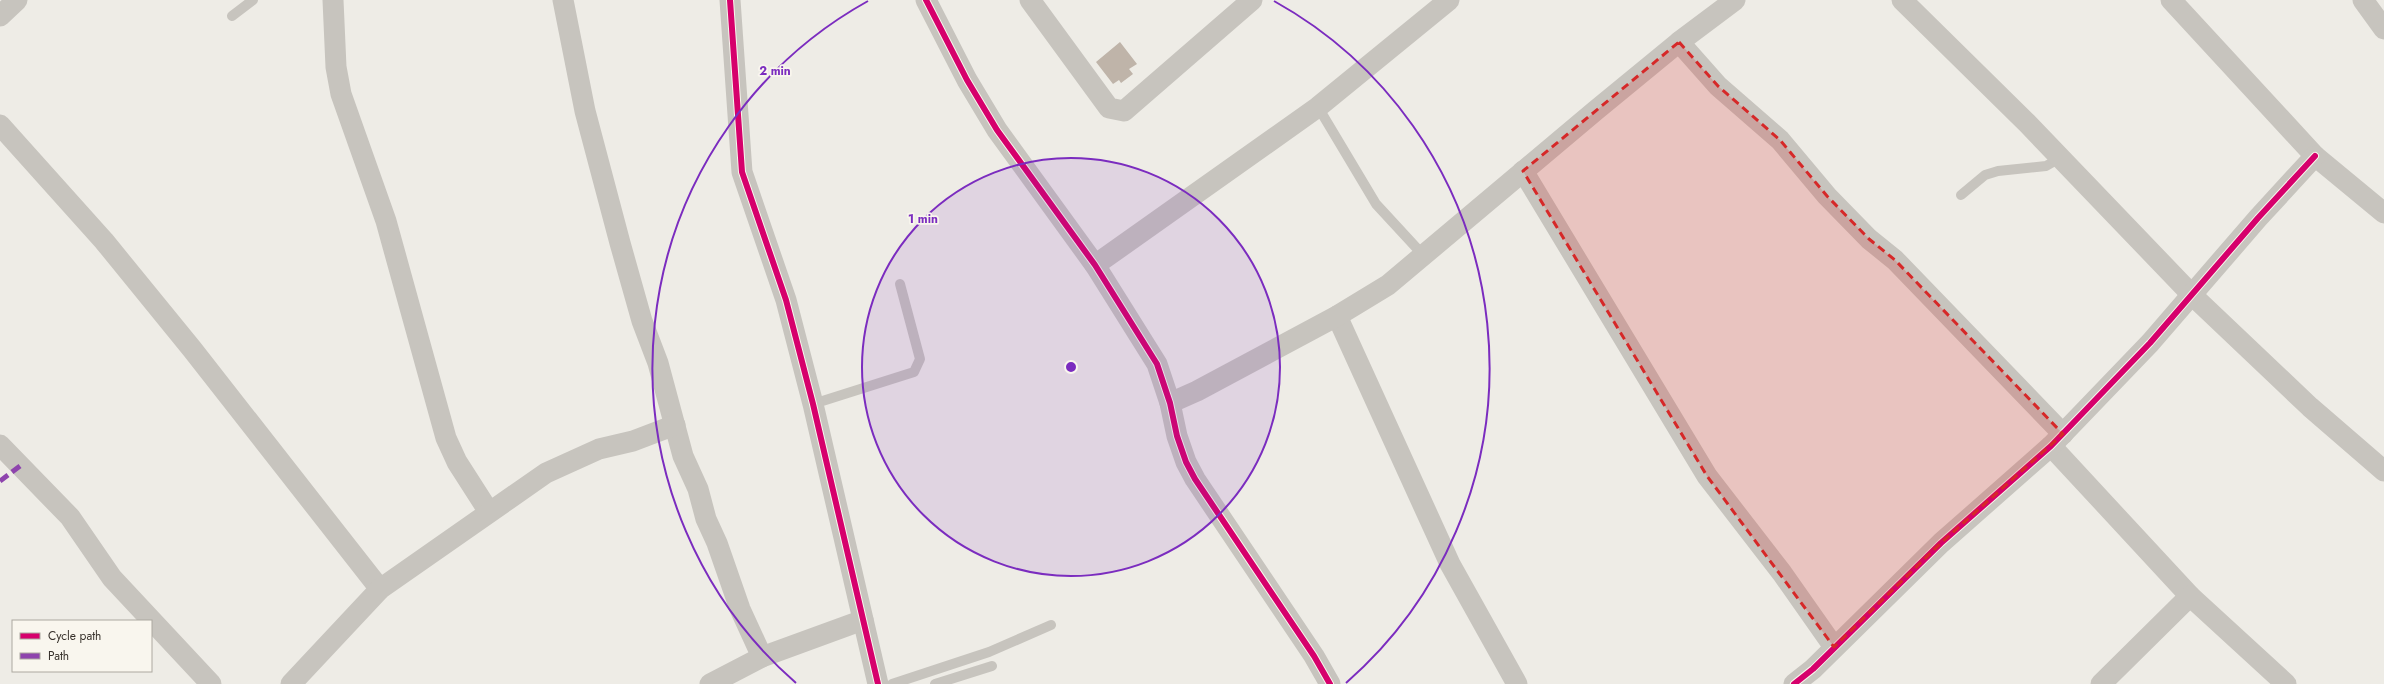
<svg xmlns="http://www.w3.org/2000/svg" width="2384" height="684" viewBox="0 0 2384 684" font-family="Jost,sans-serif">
<rect width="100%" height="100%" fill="#eeece6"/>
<path fill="#bfb4a9" d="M1120 42 1137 64 1129 69 1133 74 1121 83 1119 80 1113 84 1096 62Z"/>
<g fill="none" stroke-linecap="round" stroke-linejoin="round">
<g stroke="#c7c4be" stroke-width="10">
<path d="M232 16 253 0"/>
<path d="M1318 107 1376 204 1423 255"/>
<path d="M1961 195 1985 175 1998 171 2046 166 2060 158"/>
<path d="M813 404 914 372 920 359 900 284"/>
<path d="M892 684 989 652 1051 625"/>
<path d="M935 684 992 666"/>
</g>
<g stroke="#c7c4be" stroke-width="21">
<path d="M333 0 336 67 341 94 386 221 446 438 457 462 489 512"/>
<path d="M563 0 585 111 620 243 642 321 658 363 683 456 698 489 706 519 717 543 740 609 762 657"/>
<path d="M730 0 742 172 786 300 813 404 878 684"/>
<path d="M926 0 967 80 997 130 1095 265 1157 364 1170 403 1177 436 1186 462 1195 479 1314 656 1330 684"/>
<path d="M1030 0 1109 108 1124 111 1252 0"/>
<path d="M1902 0 2027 123 2193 296 2310 407 2384 471"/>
<path d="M2171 0 2315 156 2384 213"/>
<path d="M2363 0 2384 29"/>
<path d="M0 16 17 0"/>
<path d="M1679 42 1718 86 1780 140 1827 196 1869 239 1895 260 2063 434"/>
<path d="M0 125 104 241 192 349 380 589"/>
<path d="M1523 171 1707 476 1782 573 1834 647"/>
<path d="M1095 265 1318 107 1449 0"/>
<path d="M1337 316 1450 564 1517 684"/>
<path d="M1170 403 1197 391 1337 316 1388 285 1595 111 1679 42 1735 0"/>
<path d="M0 445 70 517 112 578 211 684"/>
<path d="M2051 446 2190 596 2286 684"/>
<path d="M291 684 380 589 546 473 599 449 633 441 675 425"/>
<path d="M710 684 762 657 863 620"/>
<path d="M1794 684 1813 669 1941 543 2051 446 2150 343 2258 218 2315 156"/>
<path d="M2101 684 2190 596"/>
</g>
<path stroke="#8e44ad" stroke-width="5" stroke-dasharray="10 5" stroke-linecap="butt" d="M0 481 20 466"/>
<defs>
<g id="cycleway">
<path d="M730 0 742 172 786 300 813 404 878 684"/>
<path d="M926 0 967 80 997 130 1095 265 1157 364 1170 403 1177 436 1186 462 1195 479 1314 656 1330 684"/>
<path d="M1794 684 1813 669 1941 543 2051 446 2150 343 2258 218 2315 156"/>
</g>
</defs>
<use href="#cycleway" stroke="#f9f6ee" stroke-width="8"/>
<use href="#cycleway" stroke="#d6006c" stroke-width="6"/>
</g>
<path fill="#d62828" fill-opacity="0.2" stroke="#d62828" stroke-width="3" stroke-dasharray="8 5" stroke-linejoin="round" d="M1679 42 1718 86 1780 140 1827 196 1869 239 1895 260 2063 434 1941 543 1834 647 1707 476 1523 171Z"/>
<circle cx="1071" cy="367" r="209" fill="#7b2cbf" fill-opacity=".12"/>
<g fill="none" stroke="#7b2cbf" stroke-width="2">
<circle cx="1071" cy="367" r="209"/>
<path d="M796 683A419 419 0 0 1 868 1M1274 1A419 419 0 0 1 1346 683"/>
</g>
<circle cx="1071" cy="367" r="6" fill="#7b2cbf" stroke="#f9f6ee" stroke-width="2"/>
<g font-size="12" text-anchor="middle" font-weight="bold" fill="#7b2cbf" stroke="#f9f6ee" stroke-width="3.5" stroke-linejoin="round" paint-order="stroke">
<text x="775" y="75">2 min</text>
<text x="923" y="223">1 min</text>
</g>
<rect x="12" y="620" width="140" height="52" fill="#f9f6ee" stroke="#aca8a0"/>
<rect x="20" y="633" width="20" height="6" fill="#d6006c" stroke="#aca8a0"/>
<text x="48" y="640" font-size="12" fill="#38322c">Cycle path</text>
<rect x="20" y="653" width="20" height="6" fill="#8e44ad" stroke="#aca8a0"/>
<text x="48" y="660" font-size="12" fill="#38322c">Path</text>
</svg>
